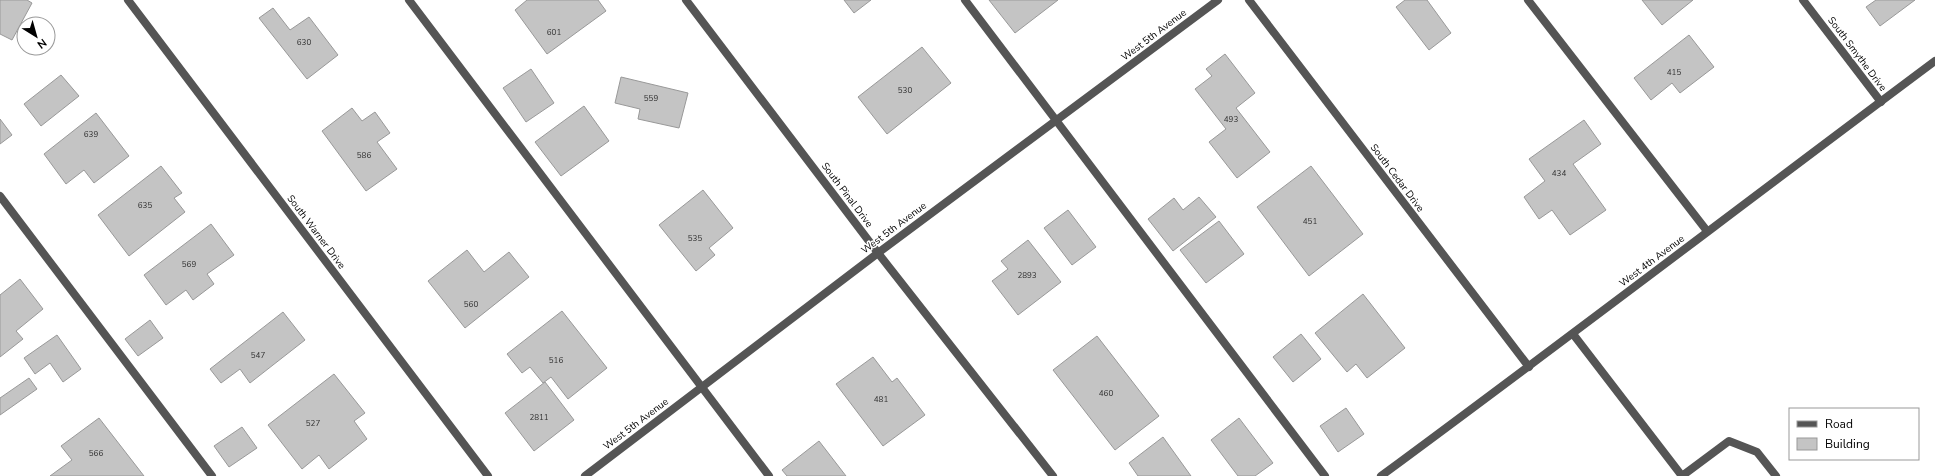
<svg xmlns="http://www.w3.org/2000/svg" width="1935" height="476" viewBox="0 0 1935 476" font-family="'Nunito Sans',sans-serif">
<rect width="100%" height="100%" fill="#fff"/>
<g fill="#c4c4c4" stroke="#999">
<path d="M0 0H27L32 3 12 40 0 34Z"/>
<path d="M527 0H598L606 11 547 54 515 10Z"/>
<path d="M844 0H871L854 13Z"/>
<path d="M989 0H1058L1015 33Z"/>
<path d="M1405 0H1427L1451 33 1429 50 1396 7Z"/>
<path d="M1642 0H1693L1662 25Z"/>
<path d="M1876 0H1915L1880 26 1866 7Z"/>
<path d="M273 8 290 30 309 17 338 55 307 79 259 18Z"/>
<path d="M1689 35 1714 67 1680 93 1672 83 1651 100 1634 78Z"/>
<path d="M922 47 951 83 887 134 858 97Z"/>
<path d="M1225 54 1255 93 1236 108 1270 152 1237 178 1209 142 1226 129 1195 89 1212 76 1206 69Z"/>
<path d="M531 69 554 103 526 122 503 88Z"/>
<path d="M61 75 79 96 41 126 24 104Z"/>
<path d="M621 77 688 93 679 128 638 119 640 109 615 103Z"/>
<path d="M584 106 609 141 561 176 535 142Z"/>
<path d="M352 108 362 121 375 112 390 133 377 142 397 169 366 191 322 131Z"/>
<path d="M96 113 129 156 94 183 84 170 66 184 44 154Z"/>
<path d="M0 119 12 135 0 144Z"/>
<path d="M1584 120 1601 144 1573 164 1606 210 1570 235 1552 210 1539 219 1524 197 1545 181 1529 159Z"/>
<path d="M161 166 182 193 174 198 185 212 129 256 98 215Z"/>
<path d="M1311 166 1363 234 1309 276 1257 207Z"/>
<path d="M703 190 733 228 709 248 715 255 696 271 659 225Z"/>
<path d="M1199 197 1216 217 1173 251 1148 219 1174 198 1183 210Z"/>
<path d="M1068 210 1096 247 1072 265 1044 228Z"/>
<path d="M1219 221 1244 254 1206 283 1180 250Z"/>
<path d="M211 224 234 255 207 274 214 284 193 300 186 290 166 305 144 275Z"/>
<path d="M1028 240 1061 282 1018 315 992 281 1008 269 1001 261Z"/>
<path d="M467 250 484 272 509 252 529 277 465 328 428 281Z"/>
<path d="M20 279 43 309 16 331 23 339 0 357V295Z"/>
<path d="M1363 294 1405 348 1367 378 1356 364 1347 372 1315 333Z"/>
<path d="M562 311 607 368 568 399 551 377 543 383 530 367 522 373 507 354Z"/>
<path d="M283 312 305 340 250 383 240 369 221 383 210 369Z"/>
<path d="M150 320 163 338 138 356 125 339Z"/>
<path d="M1301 334 1321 359 1293 382 1273 357Z"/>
<path d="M57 335 81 369 63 382 50 363 35 374 24 358Z"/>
<path d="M1097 336 1159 416 1115 450 1053 370Z"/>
<path d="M873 357 892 382 897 378 925 415 883 446 836 384Z"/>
<path d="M334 374 365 413 354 421 367 439 329 469 319 455 302 469 268 425Z"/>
<path d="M29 378 37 389 0 415V398Z"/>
<path d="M545 382 574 420 534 451 505 413Z"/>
<path d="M1346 408 1364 434 1338 452 1320 426Z"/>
<path d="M99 418 144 476H50L72 460 61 446Z"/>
<path d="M1239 418 1273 463 1255 476H1238L1211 440Z"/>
<path d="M242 427 257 448 229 467 214 446Z"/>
<path d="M1163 437 1191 476H1138L1129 463Z"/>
<path d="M819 441 846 476H787L782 470Z"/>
</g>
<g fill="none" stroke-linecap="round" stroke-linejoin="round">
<g stroke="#555" stroke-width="8">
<path d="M409 0 769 476"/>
<path d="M965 0 1325 476"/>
<path d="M1528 0 1707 231"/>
<path d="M0 196 212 476"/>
<path d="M1573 334 1682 476 1729 441 1757 452 1776 476"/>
</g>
<g stroke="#555" stroke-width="8">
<path d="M128 0 488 476"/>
<path d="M686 0 878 253 1053 476"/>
<path d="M1249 0 1529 367"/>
<path d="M1803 0 1881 102"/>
<path d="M585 476 878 253 1218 0"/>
<path d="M1381 476C1567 339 1750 199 1935 61"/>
</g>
</g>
<g text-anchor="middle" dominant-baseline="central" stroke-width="3" stroke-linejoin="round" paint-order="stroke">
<g font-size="8" fill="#313131">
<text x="554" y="32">601</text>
<text x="304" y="42">630</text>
<text x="1674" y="72">415</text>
<text x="905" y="90">530</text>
<text x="651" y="98">559</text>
<text x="1231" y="119">493</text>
<text x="91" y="134">639</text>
<text x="364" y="155">586</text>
<text x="1559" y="173">434</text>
<text x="145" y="205">635</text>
<text x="1310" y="221">451</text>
<text x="695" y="238">535</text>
<text x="189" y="264">569</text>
<text x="1027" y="275">2893</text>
<text x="471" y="304">560</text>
<text x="258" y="355">547</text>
<text x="556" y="360">516</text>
<text x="1106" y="393">460</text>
<text x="881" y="399">481</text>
<text x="539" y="417">2811</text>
<text x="313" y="423">527</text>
<text x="96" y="453">566</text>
</g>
<g font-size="10" fill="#000" stroke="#fff">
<text transform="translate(1154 35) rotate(-37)">West 5th Avenue</text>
<text transform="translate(1857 54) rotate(53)">South Smythe Drive</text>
<text transform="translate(1397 178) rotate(53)">South Cedar Drive</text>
<text transform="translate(847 195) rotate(53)">South Pinal Drive</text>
<text transform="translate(894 228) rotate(-37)">West 5th Avenue</text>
<text transform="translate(316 232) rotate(53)">South Warner Drive</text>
<text transform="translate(1652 261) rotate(-37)">West 4th Avenue</text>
<text transform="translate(636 424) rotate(-37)">West 5th Avenue</text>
</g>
</g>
<rect x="1789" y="408" width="130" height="52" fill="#ffffff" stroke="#999999"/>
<rect x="1797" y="421" width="20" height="6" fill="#555555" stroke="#999999"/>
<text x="1825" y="428" font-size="12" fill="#000000">Road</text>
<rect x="1797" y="438" width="20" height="12" fill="#c4c4c4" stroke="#999999"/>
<text x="1825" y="448" font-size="12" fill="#000000">Building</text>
<g transform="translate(36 36) rotate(143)"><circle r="19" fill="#ffffff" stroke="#999999"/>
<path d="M0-3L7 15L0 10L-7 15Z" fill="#000000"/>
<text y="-6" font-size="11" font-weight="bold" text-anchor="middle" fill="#000000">N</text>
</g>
</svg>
